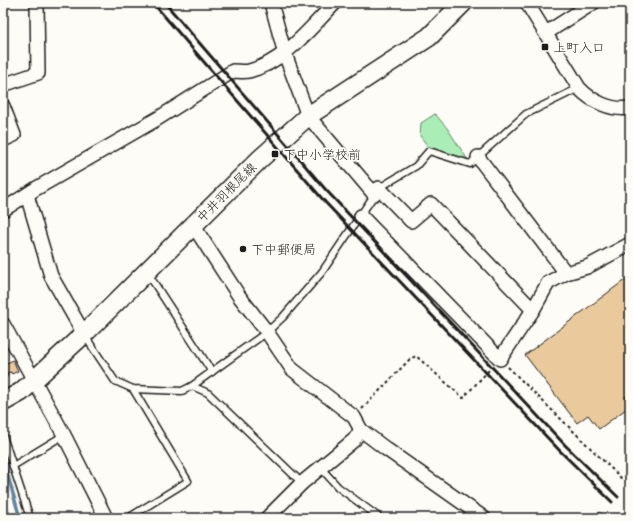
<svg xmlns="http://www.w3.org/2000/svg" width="633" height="521" viewBox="0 0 633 521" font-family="'Patrick Hand','Klee One',sans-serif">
<rect width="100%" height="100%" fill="#fdfcf7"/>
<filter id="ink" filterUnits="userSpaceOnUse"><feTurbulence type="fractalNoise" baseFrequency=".025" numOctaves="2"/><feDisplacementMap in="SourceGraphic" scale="8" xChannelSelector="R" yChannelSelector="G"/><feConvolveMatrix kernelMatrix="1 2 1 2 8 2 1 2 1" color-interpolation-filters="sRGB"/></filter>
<g filter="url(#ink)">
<g fill="#abedb6" stroke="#648469">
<path d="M435 114 447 128 468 160 430 149 420 136 421 123Z"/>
<path d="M3 495 11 516 3 518Z"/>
<path d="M599 512 616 518H595Z"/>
</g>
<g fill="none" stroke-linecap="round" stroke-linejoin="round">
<path stroke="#63849c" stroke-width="3.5" d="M3 459 20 518"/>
</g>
<g fill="#eaca9c" stroke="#1c1c1c">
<path d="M630 276V393L625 397 630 403V406L599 429 588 415 577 423 525 355Z"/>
<path d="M13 360 18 371 12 374 11 372 7 373 8 376 3 379V365Z"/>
<path d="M630 393V403L625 397Z"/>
</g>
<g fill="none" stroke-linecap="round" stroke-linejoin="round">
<defs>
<g id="service">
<path d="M147 272 212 372"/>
<path d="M85 336 115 381 133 389 182 391 192 386 267 332 283 317 322 272 379 188 416 166 429 151 470 164 526 114 579 88"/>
<path d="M192 386 208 393 302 483"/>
<path d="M3 436 30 518"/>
<path d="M13 466 64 435"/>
<path d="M320 467 338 487 380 518"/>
<path d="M128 518 188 481 133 389"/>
</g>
<g id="minor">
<path d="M271 3 285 54 308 116 374 194"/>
<path d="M527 3 579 88C591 101 611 111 630 108"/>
<path d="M546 33 593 3"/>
<path d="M3 85 38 73 37 3"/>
<path d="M3 106 14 135 3 140"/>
<path d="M478 157 566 273"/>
<path d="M379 188 411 221 431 204 533 310"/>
<path d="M27 195 51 276 84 334"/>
<path d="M3 210 37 188 157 119 233 71C238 71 244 72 249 71 285 62 310 28 335 3"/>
<path d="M361 216 500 359 533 310 548 283 566 273 587 267 630 244"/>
<path d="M193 225 239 296 267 332 292 369 354 417 361 430 386 449 484 518"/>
<path d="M3 324 64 435 106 518"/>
<path d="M267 518 302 483 354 440 361 430"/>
</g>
<path id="secondary" d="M3 402 21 392 84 334 260 159 308 116 429 37 463 3"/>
</defs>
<use href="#service" stroke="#1c1c1c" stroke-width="9"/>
<use href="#minor" stroke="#1c1c1c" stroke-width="16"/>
<use href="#secondary" stroke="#1c1c1c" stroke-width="21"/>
<g stroke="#1c1c1c" stroke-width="2" stroke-dasharray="3 3" stroke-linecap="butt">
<path d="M508 367 623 480"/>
<path d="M362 409 410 359 416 356 463 398 492 367"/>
</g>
<use href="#service" stroke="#fdfcf7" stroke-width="6"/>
<use href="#minor" stroke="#fdfcf7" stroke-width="13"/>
<use href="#secondary" stroke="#fdfcf7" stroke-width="18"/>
<g stroke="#1c1c1c" stroke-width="3">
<path d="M153 3 325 202 560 451 612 502"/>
<path d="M165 3 326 190 565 445 618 497"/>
</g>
</g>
</g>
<g fill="#1c1c1c" stroke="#fdfcf7" stroke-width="1.5">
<rect x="541" y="43" width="8" height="8" rx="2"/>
<rect x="271" y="150" width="8" height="8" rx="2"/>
<circle cx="243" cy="249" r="4"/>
</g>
<g text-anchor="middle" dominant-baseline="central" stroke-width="3.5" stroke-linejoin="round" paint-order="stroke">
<g font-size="13" fill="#1c1c1c" stroke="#fdfcf7" text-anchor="start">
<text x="553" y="47">上町入口</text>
<text x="283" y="154">下中小学校前</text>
<text x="251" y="249">下中郵便局</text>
</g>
<g font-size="13" fill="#1c1c1c" stroke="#fdfcf7">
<text transform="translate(226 192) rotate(-45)">中井羽根尾線</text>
</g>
</g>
<rect width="633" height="521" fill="none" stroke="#fdfcf7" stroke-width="16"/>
<rect x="8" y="8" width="617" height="505" fill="none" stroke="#1c1c1c" stroke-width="1.5" filter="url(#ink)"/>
</svg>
